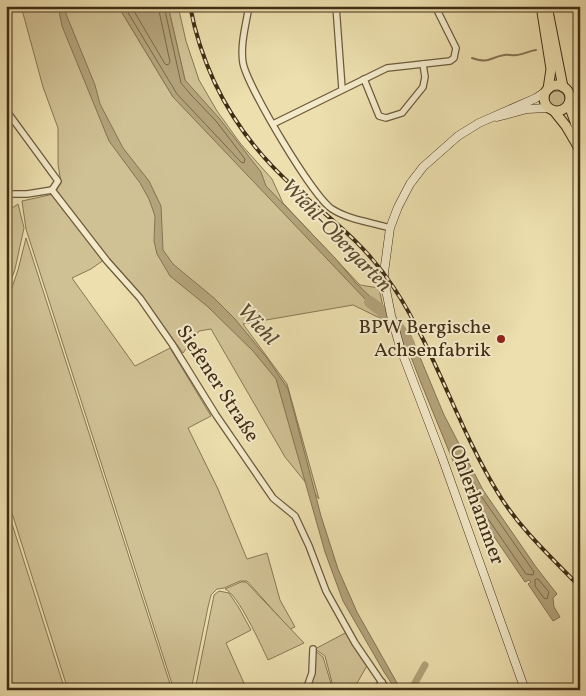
<svg xmlns="http://www.w3.org/2000/svg" width="586" height="696" viewBox="0 0 586 696" font-family="Vollkorn,serif">
<rect width="100%" height="100%" fill="#eddfae"/>
<filter id="stains"><feTurbulence type="fractalNoise" baseFrequency=".004" numOctaves="4"/><feColorMatrix values="0 0 0 0 .2 0 0 0 0 .09 0 0 0 0 .02 0 0 0 .5 -.17"/></filter>
<radialGradient id="worn" r=".72"><stop offset=".6" stop-color="#630" stop-opacity="0"/><stop offset="1" stop-color="#630" stop-opacity=".3"/></radialGradient>
<g fill="#d0c194" stroke="#887754">
<path d="M21 6H118L173 97 195 93 185 80 168 6H178L186 41 199 80 217 111 240 143 272 179 283 203 360 285 379 288 386 321 353 305 243 324 287 384 319 499 285 457 211 329 199 331 183 353 141 295 108 257 91 269 72 278 135 366 170 348 211 416 188 428 218 489 247 559 267 553 280 600 295 627 290 629 247 581H240L224 588 217 589 211 595 208 607 191 690H174L26 229 22 201 54 194 61 183 58 164V128L43 87Z"/>
<circle cx="557" cy="99" r="8"/>
<path d="M18 204 24 228 15 269 6 295V212Z"/>
<path d="M26 238 172 690H68L6 494V305L18 270Z"/>
<path d="M6 505 65 690H6Z"/>
<path d="M241 582H246L304 643 268 660C261 645 238 594 225 589Z"/>
<path d="M219 591 229 593 239 608 251 630 226 643 247 690H195L214 595Z"/>
<path d="M347 632 368 664 353 690H334L325 656 315 649Z"/>
<path d="M314 650 323 657 333 690H307Z"/>
</g>
<g fill="#b3a27a" stroke="#857352">
<path d="M58 6H65L66 14 95 85 100 104 123 148 149 181 161 206 163 250 173 264 214 298 235 319 267 358 288 389 321 516 338 569 357 612 401 690H396L384 672 343 601 325 552 276 379 253 351 207 306 170 276 157 254 154 241 155 216 149 199 140 183 109 141 62 26Z"/>
<path d="M118 6H168L185 80 219 118 261 172 266 186 336 259 356 283 382 308 386 321 173 97Z"/>
<path d="M398 323 409 332 412 338 444 415 483 490 536 567 557 594 553 598 554 607 560 617 553 621 528 584 531 582 529 580 525 582 469 500 421 383Z"/>
</g>
<g fill="none" stroke-linecap="round" stroke-linejoin="round">
<g stroke="#7a6848" stroke-width="1">
<path d="M124 6 177 94 241 162 244 163 245 159 216 121 192 96 181 83 164 6"/>
<path d="M131 6 165 64 168 65 170 62 158 6"/>
<path d="M461 463 464 464 479 493 534 572 533 575 526 574 473 497 460 466Z"/>
<path d="M538 579 549 592 547 599 544 598 535 586V580Z"/>
</g>
<path stroke="#857352" stroke-width="2" d="M472 58C490 64 488 58 504 55 508 54 512 56 516 55 523 55 528 51 536 50"/>
<path stroke="#b3a27a" stroke-width="7" d="M411 690 425 665"/>
<path stroke="#b3a27a" stroke-width="12" d="M370 302 382 311 400 330 409 344"/>
<defs>
<g id="street">
<path d="M249 6C246 24 240 45 243 63 247 86 313 197 332 209 349 220 371 222 390 228"/>
<path d="M336 6 342 89"/>
<path d="M364 79 379 116 386 118 402 113 423 87 425 77 423 64"/>
<path d="M570 96 580 98"/>
<path d="M6 110 58 181 52 190"/>
<path d="M273 124 387 68 450 61 454 58 456 48 435 6"/>
<path d="M52 190 107 261 140 298 172 344 216 415 273 498 295 516 309 546 326 591 355 643 387 690"/>
<path d="M6 194H27L52 190"/>
<path d="M306 690 312 673 313 649"/>
<path d="M376 690 382 682"/>
</g>
<g id="secondary">
<path d="M497 117 527 109 548 108"/>
<path d="M525 690 442 457 400 347 391 315 385 285 384 273 390 228 398 207 410 184 423 167 458 136 479 123 536 98 545 92"/>
</g>
<g id="primary">
<path d="M541 6 551 69 548 89"/>
<path d="M547 6 563 87"/>
<circle cx="557" cy="98" r="13"/>
<path d="M569 105 580 136"/>
<path d="M554 111 566 126 580 150"/>
</g>
</defs>
<use href="#street" stroke="#6c5a3b" stroke-width="8"/>
<use href="#secondary" stroke="#412d15" stroke-width="9"/>
<use href="#primary" stroke="#412d15" stroke-width="11"/>
<use href="#street" stroke="#f3eaca" stroke-width="5.5"/>
<use href="#secondary" stroke="#f3eaca" stroke-width="8"/>
<use href="#primary" stroke="#eddfae" stroke-width="9"/>
<defs>
<path id="rail" d="M190 6C204 79 240 140 296 189 333 221 366 245 394 288 436 352 458 428 498 493 520 529 551 557 580 587"/>
</defs>
<use href="#rail" stroke="#412d15" stroke-width="4"/>
<use href="#rail" stroke="#f3eaca" stroke-width="2" stroke-dasharray="5.5" stroke-linecap="butt"/>
</g>
<circle fill="#8f2418" stroke="#f3eaca" stroke-width="2" cx="501" cy="339" r="5"/>
<g text-anchor="middle" dominant-baseline="central" stroke-width="4" stroke-linejoin="round" paint-order="stroke">
<g font-size="20" fill="#412d15" stroke="#f3eaca" text-anchor="end">
<text x="491" y="328">BPW Bergische<tspan x="491" dy="23">Achsenfabrik</tspan></text>
</g>
<g font-size="20" fill="#412d15" stroke="#f3eaca">
<text transform="translate(217 384) rotate(57)">Siefener Straße</text>
<text transform="translate(476 505) rotate(70)">Ohlerhammer</text>
</g>
<g font-size="21" font-style="italic" fill="#5e4a2e" stroke="#f3eaca">
<text transform="translate(336 236) rotate(46)">Wiehl-Obergarten</text>
<text transform="translate(257 325) rotate(47)">Wiehl</text>
</g>
</g>
<rect width="586" height="696" fill="none" stroke="#eddfae" stroke-width="25"/>
<rect x="8" y="8" width="571" height="681" fill="none" stroke="#412d15" stroke-width="2.5"/>
<rect x="12" y="12" width="561" height="671" fill="none" stroke="#412d15"/>
<rect width="100%" height="100%" filter="url(#stains)"/>
<rect width="100%" height="100%" fill="url(#worn)"/>
</svg>
